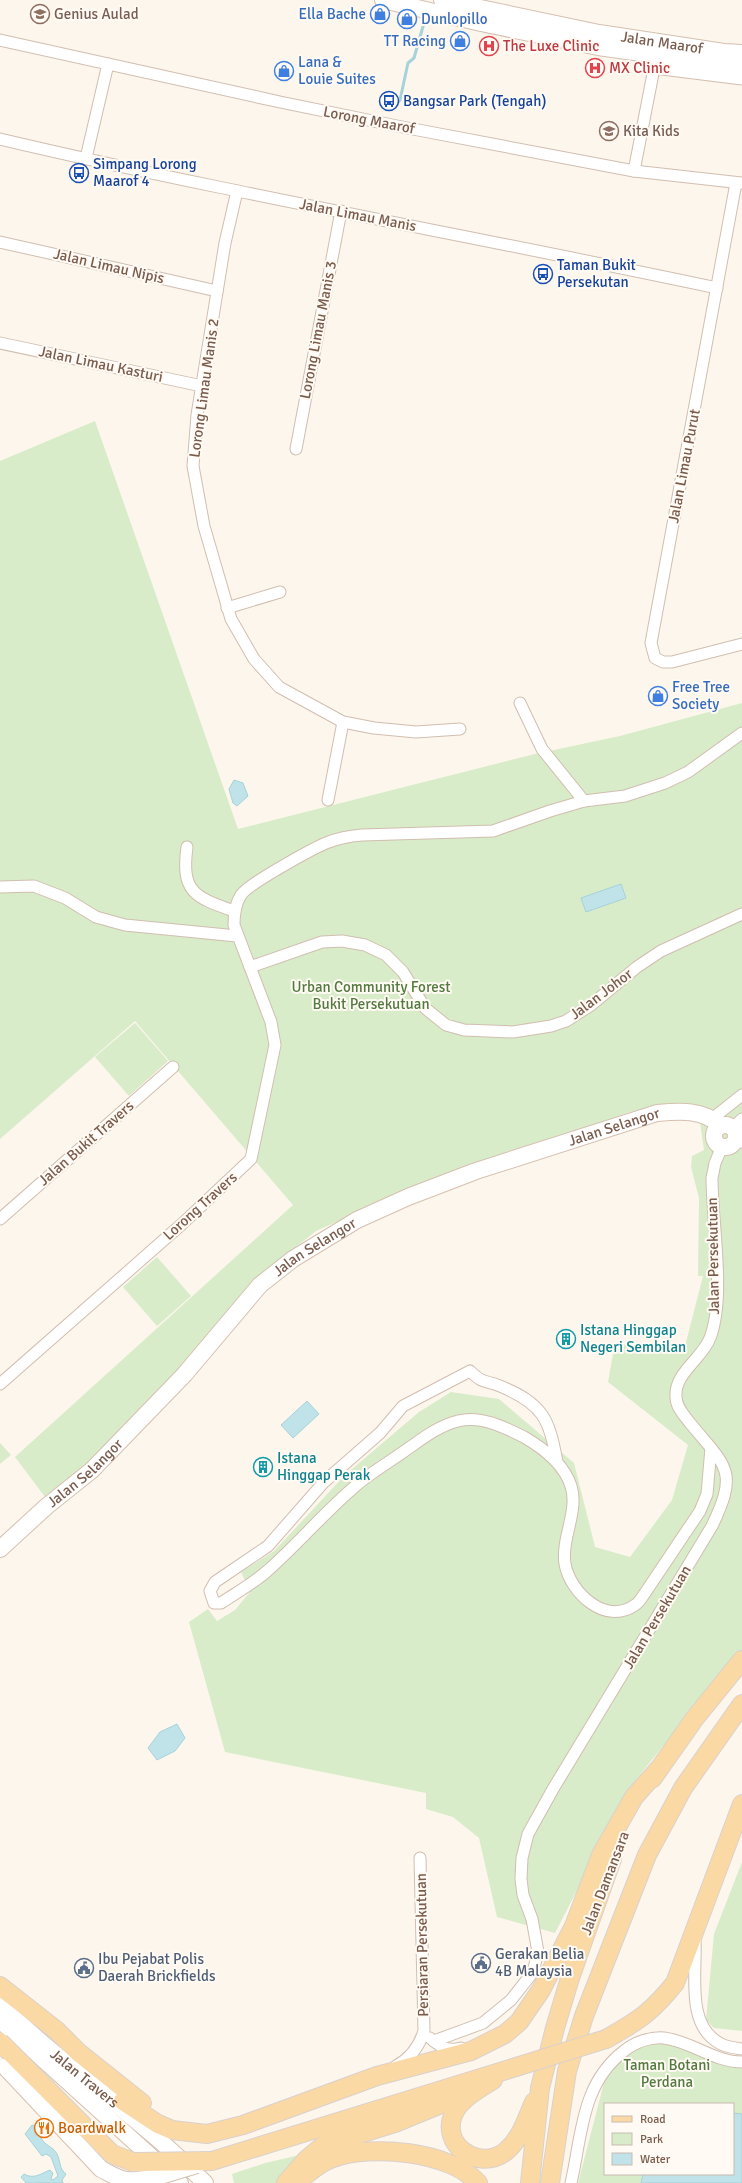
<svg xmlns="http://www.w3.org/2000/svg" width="742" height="2183" viewBox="0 0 742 2183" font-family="Signika,sans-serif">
<rect width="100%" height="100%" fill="#fdf6ec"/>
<g fill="#d8ecc9" fill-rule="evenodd">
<path d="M95 421 238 829 535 754 620 736 742 703V1650L727 1666 631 1786 555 1933 497 1917 479 1838 453 1817 426 1809V1793L225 1752 189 1622 208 1609 217 1621 235 1610 250 1592 241 1572 274 1551 345 1475 419 1412 451 1392 499 1399 574 1463 595 1547 630 1557 672 1500 688 1445 608 1382 615 1343 683 1354 703 1276H698L699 1198 691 1167 692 1156 704 1150 698 1108 656 1107 630 1112 415 1187 316 1231 256 1279 177 1371 87 1467 45 1497 15 1457 293 1205 135 1021 0 1139V461Z"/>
<path d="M135 1023 168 1061 129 1096 95 1057Z"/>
<path d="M157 1257 191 1296 157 1326 123 1287Z"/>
<path d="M0 1443 11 1455 0 1464Z"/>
<path d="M742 1862V2031L714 2028 706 2020 714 1934Z"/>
<path d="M653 2044H672L742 2065V2183H578L606 2075 631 2050ZM605 2104H733V2174H605Z"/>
<path d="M300 2155 277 2183H234L232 2174 265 2163Z"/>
</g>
<g fill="#bfe3e8" stroke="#a5d3da">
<path d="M234 780 243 783 248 796 237 806 233 803 229 789Z"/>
<path d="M621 884 626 898 586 912 581 898Z"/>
<path d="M307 1401 319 1414 293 1438 281 1425Z"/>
<path d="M177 1724 185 1738 175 1751 157 1760 148 1748 160 1732Z"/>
<path d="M733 2113 742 2114V2183H641L643 2174H733Z"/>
<path d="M32 2125 38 2127 43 2133 40 2136C44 2146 53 2146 57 2154 61 2162 59 2169 66 2174L62 2180 63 2183H26L21 2177 24 2174C34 2180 42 2173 50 2170L53 2173 51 2179 53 2180 58 2176 51 2157 46 2154 42 2156 25 2134Z"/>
</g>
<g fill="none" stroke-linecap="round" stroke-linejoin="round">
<path stroke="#a5d3da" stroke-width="3" d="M395 106 400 100 408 63 414 58 424 23"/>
<defs>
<g id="street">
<path d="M0 40 280 102 397 126 634 171 742 183"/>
<path d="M654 68 742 79"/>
<path d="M0 139C238 195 478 237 717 288"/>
<path d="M86 158 108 64"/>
<path d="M634 171 658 48"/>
<path d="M736 183 651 643 655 658 663 662H672L742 644"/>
<path d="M237 191 225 243 197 415 193 466 204 526 231 619 254 659 279 687 343 722 374 728 416 732 460 729"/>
<path d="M0 242 217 291"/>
<path d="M0 343 202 386"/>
<path d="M296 449 341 211"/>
<path d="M227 608 280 592"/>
<path d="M520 703 542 749 584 801"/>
<path d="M328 800 343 722"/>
<path d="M187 847C181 892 194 897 234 911"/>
<path d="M0 887 34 886 65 898 96 917 125 925 237 936"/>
<path d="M250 967 322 942 342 941 365 945 386 955 403 972 425 1008 446 1025 464 1030 513 1032 551 1026 566 1021 591 1005 637 967 661 951 742 914"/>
<path d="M713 1118 742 1095"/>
<path d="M733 1128 742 1119"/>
<path d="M736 1140 742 1142"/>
<path d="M0 1219 173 1067"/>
<path d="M0 1384 182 1224 251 1159 275 1045 271 1022 234 925C234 914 235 904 241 895 248 884 312 849 326 843 338 838 350 836 362 835L493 831 550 811 584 801 625 796 665 783 688 772 742 733"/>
<path d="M557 1462C549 1418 543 1404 500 1386 485 1380 483 1384 470 1371L403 1406 380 1433 324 1482 268 1546 215 1582 210 1591 214 1603H221C236 1593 252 1584 266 1572 296 1546 322 1515 352 1489 368 1474 388 1463 406 1450 422 1439 438 1426 458 1421 480 1415 504 1427 524 1437 543 1448 564 1464 571 1486 579 1511 561 1538 565 1564 570 1592 605 1626 635 1605 639 1603 642 1597 645 1593L700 1511 707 1494 711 1448"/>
<path d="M695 1940C697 1973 685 2026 721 2044 727 2047 735 2048 742 2049"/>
<path d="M430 2038C439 2046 448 2052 461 2048"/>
<path d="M434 2041 483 2023 511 2000 533 1972 538 1952 532 1919 523 1895 521 1879 522 1858 528 1834 553 1789 712 1526C739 1470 726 1467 690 1423 684 1415 676 1407 676 1397 674 1373 702 1359 710 1338 726 1296 712 1224 712 1178L715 1163 722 1147"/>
<path d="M396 2066C411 2058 419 2047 424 2031L420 1858"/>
<path d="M571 2183C582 2135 581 2084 624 2051 635 2042 650 2037 664 2038 691 2041 714 2062 742 2062"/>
</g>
<g id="secondary">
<path d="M383 0 481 23 598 47 742 67"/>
<path id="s1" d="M442 0 599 33 724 52 742 53"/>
<circle cx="725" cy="1136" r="11"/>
<path id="s2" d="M0 1549 47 1506 92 1470 184 1375 260 1285 293 1259 357 1220 408 1197 476 1171 657 1113C680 1111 703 1109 721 1126"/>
<path id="s3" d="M0 2005C65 2068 142 2119 205 2183"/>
<path d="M1 2021 180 2183"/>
</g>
<g id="primary">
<path d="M652 1779 695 1718 742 1660"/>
<path d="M0 1986 56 2030 78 2052 142 2103"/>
<path d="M606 2039C638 2021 652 2012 675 1983L742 1804"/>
<path d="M493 2080C480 2088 460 2099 454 2113 439 2144 478 2172 505 2152 521 2139 526 2120 534 2102"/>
<path d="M123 2101 158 2124 172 2130 207 2134 243 2125 377 2076 471 2051 505 2034 519 2022 541 1990 574 1926 601 1855 634 1797 658 1770"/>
<path d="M212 2161 516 2067"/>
<path d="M303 2177C313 2169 321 2162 333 2158 371 2144 450 2151 478 2183"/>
<path d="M286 2183 306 2160 324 2145 395 2123 468 2093"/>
<path d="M530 2183 540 2088 555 2028 570 1978 612 1859"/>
<path d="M550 2183 567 2071 584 2016 647 1855 683 1788 742 1704"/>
</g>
</defs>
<use href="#street" stroke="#d1beb0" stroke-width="13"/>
<use href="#secondary" stroke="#d6c0b0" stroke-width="18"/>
<use href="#primary" stroke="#dad1cd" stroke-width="20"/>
<use href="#street" stroke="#fff" stroke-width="11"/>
<use href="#secondary" stroke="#fff" stroke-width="16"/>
<use href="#primary" stroke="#fbd9a5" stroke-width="18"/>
<defs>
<path id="secondary-bridge" d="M5 2067 101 2169C109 2173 118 2179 127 2180 149 2182 175 2171 197 2165"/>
<g id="primary-bridge">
<path d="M0 2042 112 2154 133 2162 212 2161"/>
<path d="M516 2067 606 2039"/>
</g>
</defs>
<use href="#secondary-bridge" stroke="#d6c0b0" stroke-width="18" stroke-linecap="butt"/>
<use href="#primary-bridge" stroke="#dad1cd" stroke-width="20" stroke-linecap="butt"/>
<use href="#secondary-bridge" stroke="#fff" stroke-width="16"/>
<use href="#primary-bridge" stroke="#fbd9a5" stroke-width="18"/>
</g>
<defs>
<symbol id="school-ring" viewBox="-11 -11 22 22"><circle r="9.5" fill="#fffaf3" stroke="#8d6e63" stroke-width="1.5"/><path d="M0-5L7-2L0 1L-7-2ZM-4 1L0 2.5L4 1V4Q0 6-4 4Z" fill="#8d6e63"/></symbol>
<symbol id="shop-ring" viewBox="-11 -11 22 22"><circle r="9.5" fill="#fffaf3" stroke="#3f7fe0" stroke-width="1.5"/><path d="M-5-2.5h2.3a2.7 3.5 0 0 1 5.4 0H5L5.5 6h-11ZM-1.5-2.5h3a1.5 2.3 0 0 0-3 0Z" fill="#3f7fe0"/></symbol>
<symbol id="hospital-ring" viewBox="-11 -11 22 22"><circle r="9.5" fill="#fffaf3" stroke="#e0444e" stroke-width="1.5"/><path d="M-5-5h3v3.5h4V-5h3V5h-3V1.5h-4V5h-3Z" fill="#e0444e"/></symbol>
<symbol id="bus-ring" viewBox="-11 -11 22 22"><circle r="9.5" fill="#fffaf3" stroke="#1a4fb4" stroke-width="1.5"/><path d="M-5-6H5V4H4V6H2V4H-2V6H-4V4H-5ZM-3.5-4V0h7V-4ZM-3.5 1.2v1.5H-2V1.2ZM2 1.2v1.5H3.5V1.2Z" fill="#1a4fb4"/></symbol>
<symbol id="building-ring" viewBox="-11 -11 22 22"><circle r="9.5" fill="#fffaf3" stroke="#0f9aa8" stroke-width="1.5"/><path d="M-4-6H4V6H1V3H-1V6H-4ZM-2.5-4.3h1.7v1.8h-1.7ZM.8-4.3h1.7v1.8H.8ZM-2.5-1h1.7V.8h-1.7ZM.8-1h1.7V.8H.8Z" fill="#0f9aa8"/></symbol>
<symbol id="civic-ring" viewBox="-11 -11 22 22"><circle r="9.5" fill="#fffaf3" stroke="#5c6f8a" stroke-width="1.5"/><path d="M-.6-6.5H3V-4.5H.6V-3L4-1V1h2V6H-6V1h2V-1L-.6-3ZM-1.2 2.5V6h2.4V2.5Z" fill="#5c6f8a"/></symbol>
<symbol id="restaurant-ring" viewBox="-11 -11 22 22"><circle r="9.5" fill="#fffaf3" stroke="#e8710a" stroke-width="1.5"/><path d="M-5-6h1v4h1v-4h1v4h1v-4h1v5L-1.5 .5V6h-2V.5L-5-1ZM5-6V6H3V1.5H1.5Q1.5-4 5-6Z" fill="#e8710a"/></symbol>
</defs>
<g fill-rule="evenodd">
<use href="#school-ring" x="29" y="3" width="22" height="22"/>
<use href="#shop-ring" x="369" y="3" width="22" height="22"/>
<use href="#shop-ring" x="396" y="8" width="22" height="22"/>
<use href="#shop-ring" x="449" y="30" width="22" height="22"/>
<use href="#hospital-ring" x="478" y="35" width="22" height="22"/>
<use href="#hospital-ring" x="584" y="57" width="22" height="22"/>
<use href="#shop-ring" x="273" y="60" width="22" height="22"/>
<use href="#bus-ring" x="378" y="90" width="22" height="22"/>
<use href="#school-ring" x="598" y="120" width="22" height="22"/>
<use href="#bus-ring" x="68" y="162" width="22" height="22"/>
<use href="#bus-ring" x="532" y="263" width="22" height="22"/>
<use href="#shop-ring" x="647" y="685" width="22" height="22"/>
<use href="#building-ring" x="555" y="1328" width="22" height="22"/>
<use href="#building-ring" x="252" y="1456" width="22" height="22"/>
<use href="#civic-ring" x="470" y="1952" width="22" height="22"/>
<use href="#civic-ring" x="73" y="1957" width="22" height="22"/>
<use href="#restaurant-ring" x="33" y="2117" width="22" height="22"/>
</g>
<g text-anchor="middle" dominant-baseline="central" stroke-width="4" stroke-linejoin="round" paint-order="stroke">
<g font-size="15" fill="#785e54" stroke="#fffaf3" text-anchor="start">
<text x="54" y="14">Genius Aulad</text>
<text x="623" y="131">Kita Kids</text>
</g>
<g font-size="15" fill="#366cbe" stroke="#fffaf3" text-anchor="start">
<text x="366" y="14" text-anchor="end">Ella Bache</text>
<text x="421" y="19">Dunlopillo</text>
<text x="446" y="41" text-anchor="end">TT Racing</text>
<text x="298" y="62">Lana &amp;<tspan x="298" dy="17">Louie Suites</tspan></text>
<text x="672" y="687">Free Tree<tspan x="672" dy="17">Society</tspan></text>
</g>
<g font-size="15" fill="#7a5c4d" stroke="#fffaf3">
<text stroke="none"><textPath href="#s1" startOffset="224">Jalan Maarof</textPath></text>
<text transform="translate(369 120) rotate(11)">Lorong Maarof</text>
<text transform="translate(358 215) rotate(11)">Jalan Limau Manis</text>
<text transform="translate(109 266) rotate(13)">Jalan Limau Nipis</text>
<text transform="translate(318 330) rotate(-79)">Lorong Limau Manis 3</text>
<text transform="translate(101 364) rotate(12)">Jalan Limau Kasturi</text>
<text transform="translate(204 388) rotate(-82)">Lorong Limau Manis 2</text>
<text transform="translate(684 466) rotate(-79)">Jalan Limau Purut</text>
<text transform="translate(601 994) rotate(-37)">Jalan Johor</text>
<text stroke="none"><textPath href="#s2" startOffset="762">Jalan Selangor</textPath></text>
<text transform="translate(86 1143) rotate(-41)">Jalan Bukit Travers</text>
<text transform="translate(200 1206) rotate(-42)">Lorong Travers</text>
<text stroke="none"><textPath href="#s2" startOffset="438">Jalan Selangor</textPath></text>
<text transform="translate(713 1256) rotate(-91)">Jalan Persekutuan</text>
<text stroke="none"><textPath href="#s2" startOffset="114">Jalan Selangor</textPath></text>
<text transform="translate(657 1617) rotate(-59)">Jalan Persekutuan</text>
<text transform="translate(605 1883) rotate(-69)">Jalan Damansara</text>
<text transform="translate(422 1945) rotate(-91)">Persiaran Persekutuan</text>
<text stroke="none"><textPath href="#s3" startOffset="112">Jalan Travers</textPath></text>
</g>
<g font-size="15" fill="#be3a42" stroke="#fffaf3" text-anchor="start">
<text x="503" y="46">The Luxe Clinic</text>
<text x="609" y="68">MX Clinic</text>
</g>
<g font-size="15" fill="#164399" stroke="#fffaf3" text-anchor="start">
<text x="403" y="101">Bangsar Park (Tengah)</text>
<text x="93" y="164">Simpang Lorong<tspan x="93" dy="17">Maarof 4</tspan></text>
<text x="557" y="265">Taman Bukit<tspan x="557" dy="17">Persekutan</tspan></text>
</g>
<g font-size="15" fill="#537a41" stroke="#fffaf3">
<text x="371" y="987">Urban Community Forest<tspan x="371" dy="17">Bukit Persekutuan</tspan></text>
<text x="667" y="2065">Taman Botani<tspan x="667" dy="17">Perdana</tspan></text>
</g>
<g font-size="15" fill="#0d838f" stroke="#fffaf3" text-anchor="start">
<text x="580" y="1330">Istana Hinggap<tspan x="580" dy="17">Negeri Sembilan</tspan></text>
<text x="277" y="1458">Istana<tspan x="277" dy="17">Hinggap Perak</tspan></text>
</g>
<g font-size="15" fill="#4e5e75" stroke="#fffaf3" text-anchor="start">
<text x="495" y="1954">Gerakan Belia<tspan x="495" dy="17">4B Malaysia</tspan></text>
<text x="98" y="1959">Ibu Pejabat Polis<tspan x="98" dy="17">Daerah Brickfields</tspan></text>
</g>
<g font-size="15" fill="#c56008" stroke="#fffaf3" text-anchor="start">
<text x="58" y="2128">Boardwalk</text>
</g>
</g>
<rect x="604" y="2103" width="130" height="72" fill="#fffaf3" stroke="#cabbb1"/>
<rect x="612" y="2116" width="20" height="6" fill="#fbd9a5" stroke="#cabbb1"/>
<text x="640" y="2123" font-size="12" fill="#7a5c4d">Road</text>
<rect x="612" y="2133" width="20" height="12" fill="#d8ecc9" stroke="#cabbb1"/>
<text x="640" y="2143" font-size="12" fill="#7a5c4d">Park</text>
<rect x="612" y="2153" width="20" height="12" fill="#bfe3e8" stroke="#cabbb1"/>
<text x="640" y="2163" font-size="12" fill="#7a5c4d">Water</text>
</svg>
